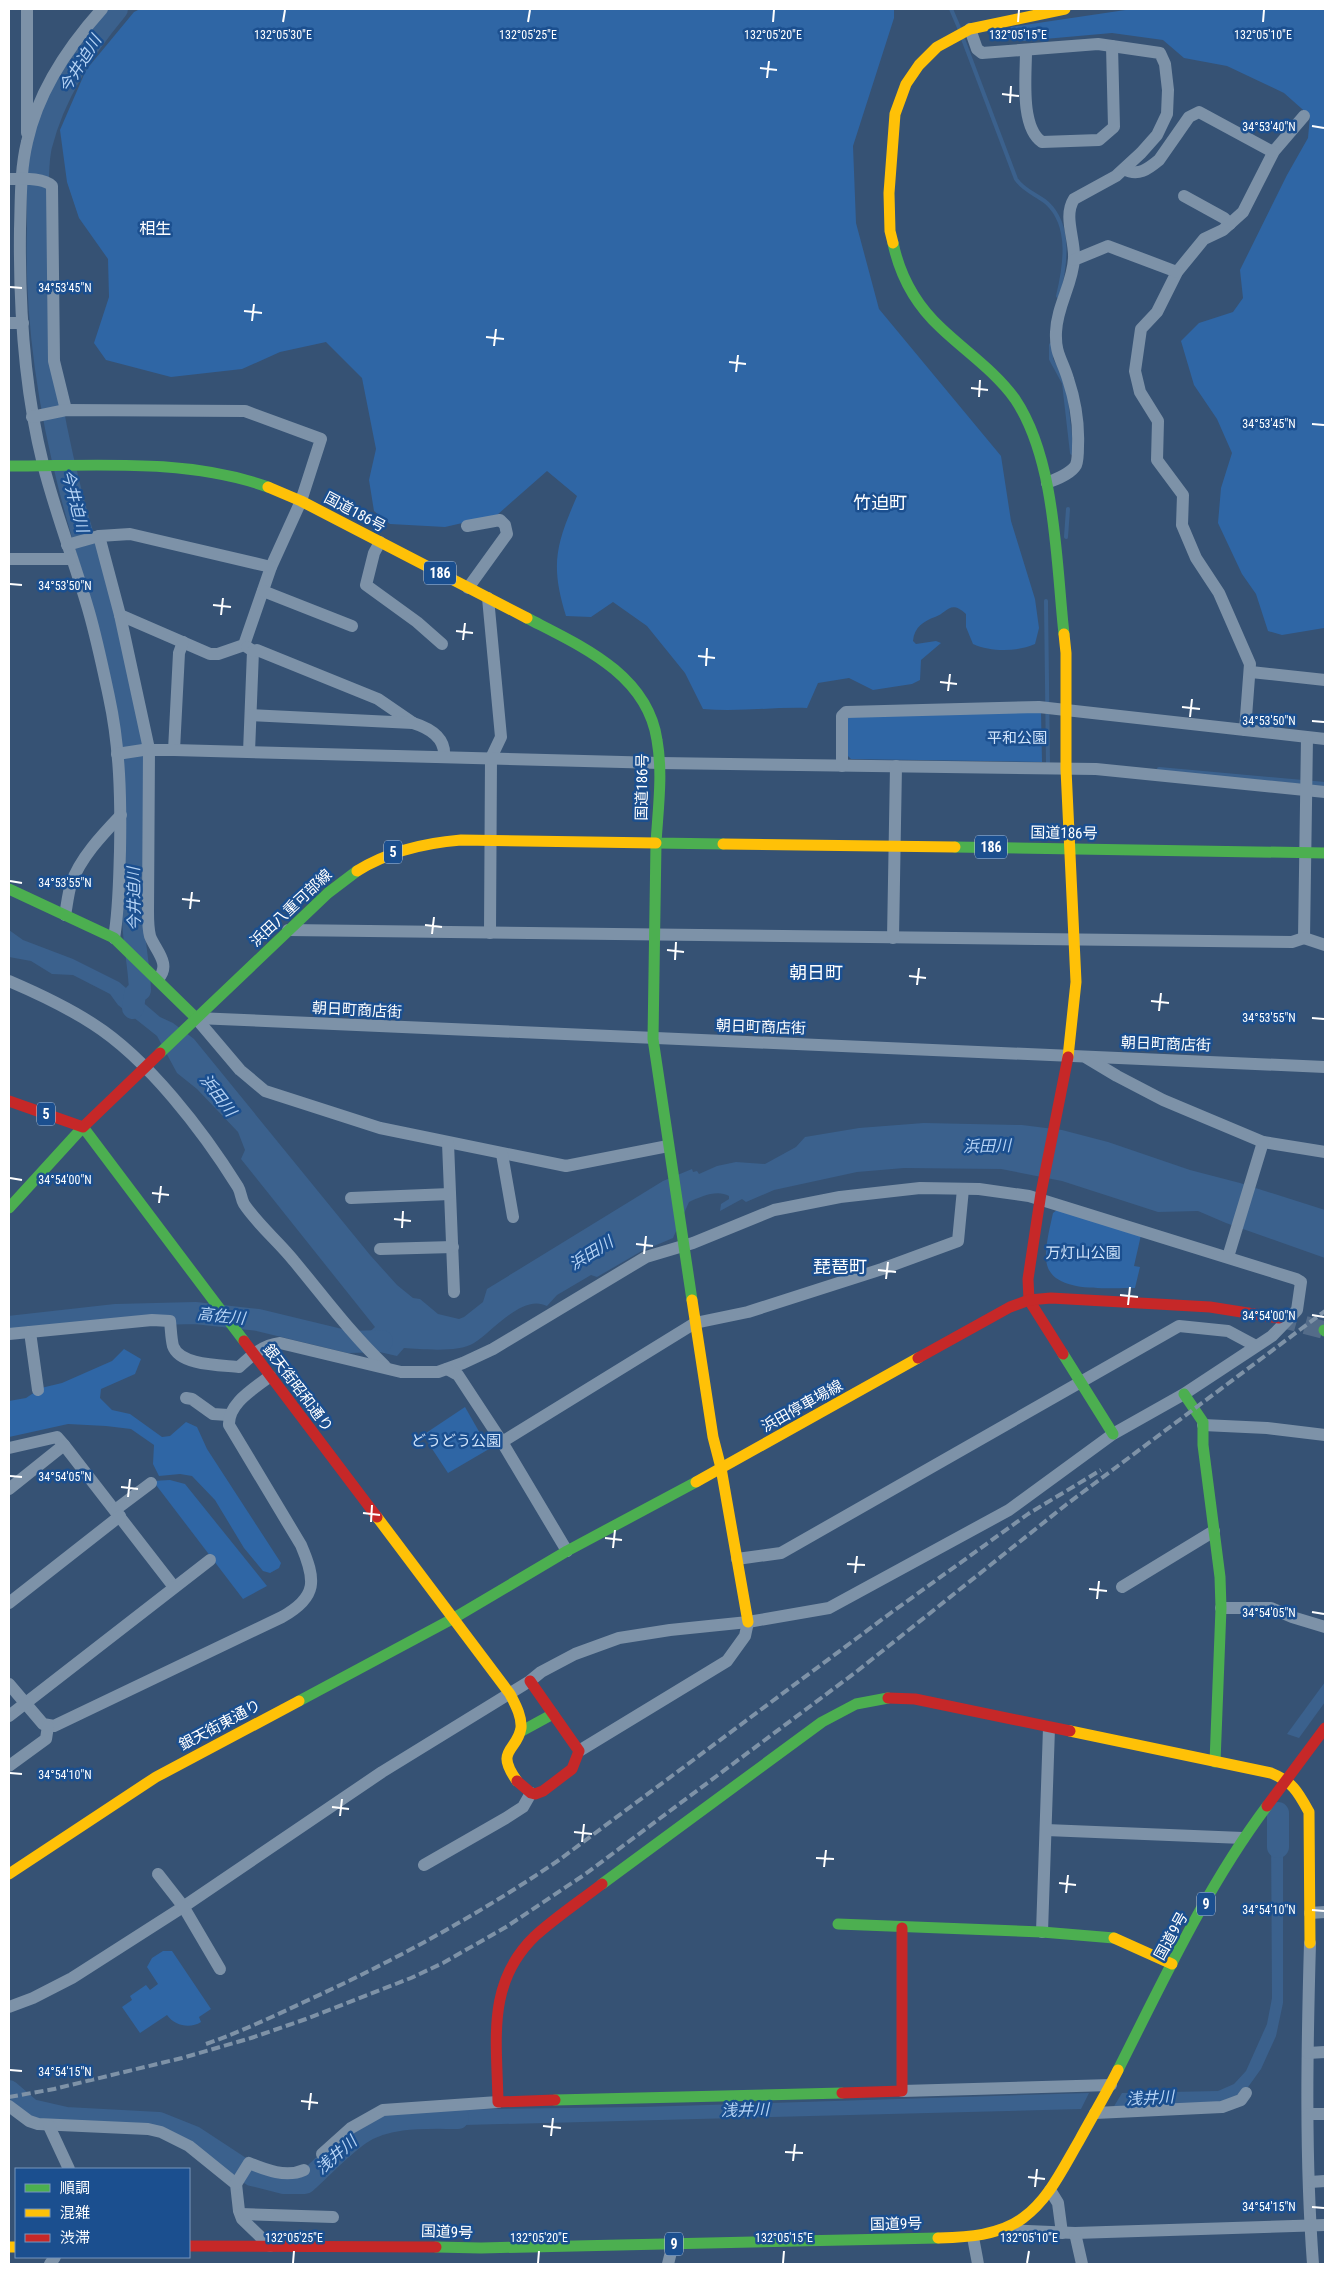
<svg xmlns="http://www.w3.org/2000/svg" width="1334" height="2273" viewBox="0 0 1334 2273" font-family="'Roboto Condensed','Noto Sans JP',sans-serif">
<rect width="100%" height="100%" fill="#365274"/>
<g fill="#2f66a5">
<path d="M140 9H894V18L853 146 856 223 879 309 1001 456 1011 521 1035 599 1039 628 1035 644C1017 652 991 652 973 644L966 627V614C950 599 947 613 935 617 924 621 914 627 913 641L916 644 936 641 941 643 921 660 920 680 912 684 873 690 849 678 818 683 807 708C772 707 738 712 703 709L685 673 647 626 613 602 591 617 566 616C550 564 556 545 577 496L547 471 497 515 445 527 390 524 374 511 369 480 376 449 362 378 326 342 280 352 242 369 171 377 106 360 94 343 109 297 108 259 79 218 67 182 60 130 86 70 134 12Z"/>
<path d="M1132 9H1325L1324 628 1282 635 1268 631 1256 594 1242 574 1218 523 1221 488 1232 453 1217 419 1194 385 1181 341 1199 323 1233 312 1243 298 1240 270 1287 175 1308 138 1310 116 1284 93 1227 66 1184 58 1163 40 1112 33 1022 41 1003 37 1011 27Z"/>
<path d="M1041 712 1042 762 851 759 847 755 846 720 850 716Z"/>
<path d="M1057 1210 1141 1235 1134 1266 1140 1267 1135 1288C1108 1287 1045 1296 1046 1256 1046 1242 1050 1227 1053 1213Z"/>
<path d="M124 1349 141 1359 135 1374 101 1389 100 1398 112 1410 130 1414 162 1437 170 1436 186 1422 197 1427 207 1449 281 1563 279 1568 270 1573 263 1571 244 1548 215 1500 192 1476 180 1474 159 1476 153 1464 154 1445 131 1429 106 1426 68 1424 9 1437V1401L26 1398 41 1388 62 1383 112 1361Z"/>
<path d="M465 1407 489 1449 448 1473 423 1435Z"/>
<path d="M170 1480 185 1484 267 1586 243 1599 153 1481Z"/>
<path d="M163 1951H172L211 2009 199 2017 201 2022C190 2029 175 2026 167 2015L140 2033 122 2007 132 2000 130 1996 146 1985 150 1990 158 1984 147 1967 152 1958Z"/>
</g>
<g fill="#3b618d">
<path d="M9 930 23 940 73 959 119 982 160 1017 173 1023 194 1039 370 1255 397 1285 413 1298 420 1299 438 1314 459 1319 464 1317 483 1302 487 1289 663 1181 692 1169 693 1172 697 1171 699 1174 717 1166 736 1162 765 1164 796 1147 805 1137 859 1128 924 1123 1022 1125 1062 1130 1108 1142 1190 1170 1240 1183 1325 1210V1258L1226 1223 1198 1211 1158 1212 1062 1181 1001 1169 904 1168 857 1172 774 1190 746 1202 742 1199 720 1211 721 1204 729 1199V1196C717 1189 700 1197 689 1202L673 1238 640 1252 597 1277 591 1275 557 1295 547 1306C523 1293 492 1332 474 1343 458 1353 422 1349 404 1348L397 1356 358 1347 349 1339 361 1340 375 1327 241 1159 245 1150 238 1132 197 1089 177 1073 157 1036 118 1005 110 994 73 975 52 974 31 961 9 957Z"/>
<path d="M1325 1682V1702L1299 1738 1287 1734Z"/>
<path d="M1283 1810V2003L1276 2036 1261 2069 1243 2094 1216 2104 1113 2108 1122 2093 1218 2091 1234 2084 1246 2071 1267 2024 1272 1998 1271 1827Z"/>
<path d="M1089 2093 1081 2109 427 2126V2110L642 2107Z"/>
</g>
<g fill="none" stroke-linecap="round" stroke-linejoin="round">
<g stroke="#3b618d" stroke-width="4">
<path d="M951 9 960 30"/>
<path d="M963 39 1016 179C1024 191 1036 194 1047 203 1072 226 1065 267 1058 296"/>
<path d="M1051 345V359L1064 383 1072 453"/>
<path d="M1066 537 1068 509"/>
<path d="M1046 601 1048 764"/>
<path d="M1159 769 1325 784"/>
</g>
<g stroke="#3b618d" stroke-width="22">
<path d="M117 9C83 50 54 94 41 146 36 168 38 204 38 227 35 316 48 403 70 489 88 560 114 628 126 701 139 771 132 843 133 914 133 940 139 964 140 990L135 994 133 1008"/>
<path d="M9 1327 116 1315 195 1313 258 1320 349 1342 382 1341"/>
<path d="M1278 1847V1813"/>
<path d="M9 2091 31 2110 66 2118 159 2123 194 2137 252 2175 284 2183H305C323 2167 340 2148 360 2134 387 2115 427 2118 458 2118"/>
</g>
<path stroke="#546c89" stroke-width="18" stroke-dasharray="18 9" stroke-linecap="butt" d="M1279 1318 1324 1330"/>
<g stroke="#7d92a8" stroke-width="12">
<path d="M102 9C68 47 38 91 27 142 20 171 21 200 20 229 19 308 24 388 43 464 56 515 75 563 89 612 97 640 103 669 109 697 120 748 121 799 120 851 119 881 119 909 114 938"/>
<path d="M970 29 977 49 982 53 1098 44 1160 53 1165 64 1168 90 1167 114 1157 135 1141 153 1116 176 1074 199C1063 216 1075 239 1074 258 1073 284 1057 305 1056 332 1055 354 1062 359 1068 379 1075 400 1079 424 1078 446 1078 452 1078 460 1076 465 1071 474 1056 479 1047 483"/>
<path d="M1026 51C1026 76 1020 127 1042 142L1099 140 1114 127 1112 46"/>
<path d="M1304 116 1274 151 1243 212 1223 230 1204 239 1177 272 1157 312 1141 329 1135 371 1140 392 1158 421 1157 460 1183 495 1182 525 1196 558 1219 593 1250 664 1245 730 1325 739"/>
<path d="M27 133V9"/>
<path d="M1124 169C1138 177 1148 169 1159 160L1189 117 1199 112 1273 152"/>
<path d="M9 179C21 179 43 177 52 186L54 361 66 410"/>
<path d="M1184 196 1224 218 1230 224"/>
<path d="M1074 260 1108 246 1177 272"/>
<path d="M9 323H23"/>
<path d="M32 417 66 410 245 411 321 439 301 501 271 567 244 645 218 654H210L120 615"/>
<path d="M467 526 500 520 505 525 507 534 468 588"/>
<path d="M99 536 120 615 149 749 148 911C148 919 148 928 150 936 155 950 172 964 158 979"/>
<path d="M380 542 374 553 366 585 417 622 442 644"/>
<path d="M67 545 99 536 130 534 271 567"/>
<path d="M9 559H71"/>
<path d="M263 591 352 626"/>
<path d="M488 598 501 737 491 758 490 933"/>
<path d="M247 647 253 651 249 752"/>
<path d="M253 651 257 650 378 699 413 723"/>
<path d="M1251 672 1325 680"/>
<path d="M251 715 413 723C429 728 446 737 444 757"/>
<path d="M174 750 179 653 183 642"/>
<path d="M117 754 143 750H174L660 763 1096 769 1325 792"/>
<path d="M842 766V716L846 712 1039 707 1245 730"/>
<path d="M65 915C67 905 68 894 71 884 80 858 102 835 121 815"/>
<path d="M288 930 1292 942 1304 938 1307 738"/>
<path d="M893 938 896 766"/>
<path d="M1304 938 1325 945"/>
<path d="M9 981C37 993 67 1007 93 1024 148 1059 203 1131 238 1187 241 1192 241 1199 244 1204 258 1225 279 1242 294 1261 324 1297 351 1334 385 1366"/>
<path d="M196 1018 1325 1067"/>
<path d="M196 1018 240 1070 265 1091 380 1128 566 1166 668 1146"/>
<path d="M1087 1058 1117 1076 1163 1100 1263 1142 1325 1152"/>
<path d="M448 1143 454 1292"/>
<path d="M502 1154 513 1217"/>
<path d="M351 1198 450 1194"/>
<path d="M380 1249 453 1247"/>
<path d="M1228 1257 1263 1142"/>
<path d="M30 1332 38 1390"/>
<path d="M9 1334 152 1320 170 1321C171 1329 171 1338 173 1346 180 1366 222 1365 239 1367 252 1355 263 1345 280 1343L401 1372H438L463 1363 493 1349 646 1257 693 1243 774 1210 840 1197 920 1188 979 1189 1029 1196 1296 1279 1301 1282 1297 1310 1272 1336 1184 1394 1113 1434 1009 1510 829 1608 748 1622 670 1630 619 1638 575 1654 541 1672 530 1681 382 1772 183 1907 72 1978 33 1998 9 2007"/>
<path d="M447 1369 458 1375 502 1442 567 1551"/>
<path d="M186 1398 192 1399 213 1414 228 1415"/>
<path d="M1203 1425 1267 1428 1325 1435"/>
<path d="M502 1442 695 1323 748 1312 882 1269 958 1241 963 1189"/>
<path d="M9 1448 57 1437 64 1445"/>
<path d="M9 1489 64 1445 174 1587"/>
<path d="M115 1510 151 1483"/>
<path d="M737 1559 781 1553 1179 1326 1228 1331 1256 1346"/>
<path d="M1122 1587 1214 1531"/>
<path d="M9 1603 120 1516"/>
<path d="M1221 1608H1271L1292 1617 1325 1627"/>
<path d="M9 1684 43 1724 54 1726 282 1617C318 1597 316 1580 301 1545L229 1425C228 1403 254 1389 270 1376"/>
<path d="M9 1716 210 1560"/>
<path d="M579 1751 727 1661 745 1636 748 1622"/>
<path d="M9 1766 46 1739 48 1726"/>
<path d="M1046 1830 1243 1838"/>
<path d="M424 1865 506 1818 523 1807 531 1793"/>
<path d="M158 1874 183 1906 220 1969"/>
<path d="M1310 1913 1325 1912"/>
<path d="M1042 1932 1049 1728"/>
<path d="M1310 1943C1307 2049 1305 2158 1313 2264"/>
<path d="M1308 2053 1325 2052"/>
<path d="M902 2091 1111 2085"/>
<path d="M9 2106 29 2121 38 2124 148 2129 161 2132 189 2146 236 2184 239 2211 242 2219 270 2246"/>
<path d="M1095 2113 1222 2107 1241 2100 1246 2093"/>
<path d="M1309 2114H1325"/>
<path d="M49 2126 69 2169"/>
<path d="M322 2154 351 2128 383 2110 498 2102"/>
<path d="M1310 2182 1325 2181"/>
<path d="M236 2184 249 2163C266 2170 286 2178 304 2170"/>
<path d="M1050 2190 1058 2203 1062 2233"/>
<path d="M241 2214 333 2217"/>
<path d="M1006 2230 1075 2233 1325 2225"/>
<path d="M1075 2233 1082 2264"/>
<path d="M973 2237 978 2264"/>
<path d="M50 2264 55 2257"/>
<path d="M668 2264 673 2244"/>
</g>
<g stroke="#4caf50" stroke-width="11">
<path d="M893 243C900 276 916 305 941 328 965 351 995 371 1015 399 1056 460 1056 562 1064 634"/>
<path d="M9 466C95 466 186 458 268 487"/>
<path d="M527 618C581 646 647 674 657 740 663 774 658 809 656 843L723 844"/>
<path d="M656 843 653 1039 692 1300"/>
<path d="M955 847 1325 853"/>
<path d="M9 889 114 938 196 1018"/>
<path d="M160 1053 328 893 357 871"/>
<path d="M9 1208 83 1127 244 1341"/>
<path d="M1324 1330 1325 1331"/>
<path d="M1063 1354 1113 1434"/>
<path d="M1184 1394 1203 1422V1445L1220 1577 1221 1608 1215 1762"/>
<path d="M299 1701 454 1618 567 1551 696 1482"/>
<path d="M520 1732 553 1714"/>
<path d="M602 1884 822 1722 856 1704 888 1698"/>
<path d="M838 1924 1042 1932 1114 1938"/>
<path d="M1118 2070C1163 1981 1207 1886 1267 1806"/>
<path d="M555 2100 842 2093"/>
<path d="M436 2247 481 2248 938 2238"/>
</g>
<g stroke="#ffc107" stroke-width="11">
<path d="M893 243 890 231 889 193 895 114 906 84 919 65 937 47 970 29 1065 9"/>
<path d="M268 487 301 501 527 618"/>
<path d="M1064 634 1066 653V769L1076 982 1068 1057"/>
<path d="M723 844 955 847"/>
<path d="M357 871C389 851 424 843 461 840L656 843"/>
<path d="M692 1300 713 1437 721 1468 748 1622"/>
<path d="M696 1482 918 1358"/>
<path d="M377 1517 510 1694C515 1704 522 1716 521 1728 517 1752 494 1749 517 1781"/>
<path d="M1070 1731 1271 1773C1293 1782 1298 1792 1309 1812L1310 1943"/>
<path d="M9 1874 156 1777 299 1701"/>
<path d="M1114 1938 1172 1964"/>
<path d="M938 2238C966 2237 999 2236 1023 2218 1049 2199 1063 2168 1079 2141 1092 2117 1106 2094 1118 2070"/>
<path d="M9 2247H16"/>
</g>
<g stroke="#c62828" stroke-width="11">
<path d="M9 1101 83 1127 160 1053"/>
<path d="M244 1341 377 1517"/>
<path d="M1063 1354 1029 1300 1028 1279 1041 1193 1068 1057"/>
<path d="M918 1358 1010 1307 1029 1300 1051 1298 1210 1307 1279 1318"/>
<path d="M888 1698 915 1699 1070 1731"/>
<path d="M517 1781 531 1793 535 1794 543 1791 572 1769 579 1751 530 1681"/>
<path d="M1267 1806 1325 1728"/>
<path d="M842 2093 902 2091V1928"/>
<path d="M555 2100 498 2102C497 2040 486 1983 535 1936 556 1917 580 1901 602 1884"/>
<path d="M189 2246 436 2247"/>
</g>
<g stroke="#7e92a7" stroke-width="4" stroke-dasharray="9 4" stroke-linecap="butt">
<path d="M206 2044C240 2032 272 2017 304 2002 394 1961 478 1915 559 1860L892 1612 1028 1514 1101 1470"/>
<path d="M9 2097 54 2089 182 2058 251 2038 306 2019 411 1978 443 1963 506 1927 584 1875 856 1672 1067 1504 1325 1311"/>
</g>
</g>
<path fill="none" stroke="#fff" stroke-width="2" d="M283 22 285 10M528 22 530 10M773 22 774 10M1018 22 1019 10M1263 22 1264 10M760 68 777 70M767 78 769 61M1002 94 1019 96M1010 103 1011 86M1312 126 1324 128M10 287 22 288M244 311 262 313M252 321 254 304M486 337 504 339M494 346 496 329M729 362 746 364M736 372 738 355M971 388 988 390M979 397 980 380M1312 424 1324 425M10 584 22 585M213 605 231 607M221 615 223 598M456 631 473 633M463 640 465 623M698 656 715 658M706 666 707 648M940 682 957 684M948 691 950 674M1182 707 1200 709M1190 717 1192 699M1312 721 1324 722M10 881 22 883M182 899 200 901M190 909 192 892M425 925 442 927M432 934 434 917M667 950 684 952M675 960 676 942M909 976 926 978M917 985 919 968M1151 1001 1169 1003M1159 1011 1161 993M1312 1018 1324 1019M10 1178 22 1180M152 1193 169 1195M159 1203 161 1186M394 1219 411 1221M402 1228 403 1211M636 1244 653 1246M644 1254 646 1236M878 1270 896 1272M886 1279 888 1262M1120 1295 1138 1297M1128 1305 1130 1287M1312 1315 1324 1317M10 1476 22 1477M121 1487 138 1489M128 1497 130 1479M363 1513 380 1515M371 1522 372 1505M605 1538 622 1540M613 1548 615 1530M847 1564 865 1565M855 1573 857 1556M1089 1589 1107 1591M1097 1599 1099 1581M1312 1612 1324 1614M10 1773 22 1774M332 1807 349 1809M340 1816 342 1799M574 1832 592 1834M582 1842 584 1824M816 1858 834 1859M824 1867 826 1850M1059 1883 1076 1885M1066 1893 1068 1875M1312 1910 1324 1911M10 2070 22 2071M301 2101 318 2103M309 2110 311 2093M543 2126 561 2128M551 2136 553 2118M785 2152 803 2153M793 2161 795 2144M1028 2177 1045 2179M1035 2187 1037 2169M1312 2207 1324 2208M293 2263 294 2251M538 2263 539 2251M783 2263 784 2251M1027 2263 1029 2251"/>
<g text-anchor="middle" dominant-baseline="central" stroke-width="5" stroke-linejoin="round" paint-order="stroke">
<g fill="#1b4f8f" stroke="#bbcadd" stroke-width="1">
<rect x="424" y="561.5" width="32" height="23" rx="4"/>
<rect x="975" y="835.5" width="32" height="23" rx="4"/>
<rect x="384" y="840.5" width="18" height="23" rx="4"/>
<rect x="37" y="1102.5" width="18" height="23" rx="4"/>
<rect x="1197" y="1892.5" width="18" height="23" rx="4"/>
<rect x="665" y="2232.5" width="18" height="23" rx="4"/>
</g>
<g font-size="14" font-weight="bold" fill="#fff">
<text x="440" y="573">186</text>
<text x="991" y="847">186</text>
<text x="393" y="852">5</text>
<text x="46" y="1114">5</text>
<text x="1206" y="1904">9</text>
<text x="674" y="2244">9</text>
</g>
<g font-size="15" fill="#fff" stroke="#1b4f8f">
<text transform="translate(355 512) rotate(28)">国道186号</text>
<text transform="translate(642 787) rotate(-89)">国道186号</text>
<text transform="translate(1064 833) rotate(1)">国道186号</text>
<text transform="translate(291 908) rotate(-43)">浜田八重可部線</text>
<text transform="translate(357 1010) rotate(3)">朝日町商店街</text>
<text transform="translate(761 1027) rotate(2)">朝日町商店街</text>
<text transform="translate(1166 1044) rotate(2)">朝日町商店街</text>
<text transform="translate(298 1388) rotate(53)">銀天街昭和通り</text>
<text transform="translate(802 1406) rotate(-29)">浜田停車場線</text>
<text transform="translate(220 1725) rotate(-28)">銀天街東通り</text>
<text transform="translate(1171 1936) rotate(-61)">国道9号</text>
<text transform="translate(896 2224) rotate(-1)">国道9号</text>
<text transform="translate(447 2232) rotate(2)">国道9号</text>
</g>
<g font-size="15" fill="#cfe3fa" stroke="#1b4f8f">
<text x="1017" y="738">平和公園</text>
<text x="1083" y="1253">万灯山公園</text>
<text x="456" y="1441">どうどう公園</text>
</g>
<g font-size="16" font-style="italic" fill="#b5d3f5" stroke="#1b4f8f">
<text transform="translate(80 64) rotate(-58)">今井迫川</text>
<text transform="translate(75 501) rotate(75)">今井迫川</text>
<text transform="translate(134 899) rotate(-91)">今井迫川</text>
<text transform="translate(218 1095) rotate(53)">浜田川</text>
<text transform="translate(987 1146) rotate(-1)">浜田川</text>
<text transform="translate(591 1253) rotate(-32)">浜田川</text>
<text transform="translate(221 1316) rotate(6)">高佐川</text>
<text transform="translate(1150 2098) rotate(-3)">浅井川</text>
<text transform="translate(745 2110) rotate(-1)">浅井川</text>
<text transform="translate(336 2155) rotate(-41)">浅井川</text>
</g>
<g font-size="16" fill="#fff" stroke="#1b4f8f">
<text x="155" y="228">相生</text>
</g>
<g font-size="18" fill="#fff" stroke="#1b4f8f">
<text x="880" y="502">竹迫町</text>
<text x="816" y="972">朝日町</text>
<text x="840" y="1266">琵琶町</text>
</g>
</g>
<g font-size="12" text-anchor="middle" fill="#fff" stroke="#1b4f8f" stroke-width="5" stroke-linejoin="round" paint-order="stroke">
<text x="283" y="39">132°05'30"E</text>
<text x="528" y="39">132°05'25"E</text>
<text x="773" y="39">132°05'20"E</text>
<text x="1018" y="39">132°05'15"E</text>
<text x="1263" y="39">132°05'10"E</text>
<text x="1269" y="131">34°53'40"N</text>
<text x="65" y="292">34°53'45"N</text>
<text x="1269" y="428">34°53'45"N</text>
<text x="65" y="590">34°53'50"N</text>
<text x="1269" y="725">34°53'50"N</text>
<text x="65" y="887">34°53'55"N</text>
<text x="1269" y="1022">34°53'55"N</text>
<text x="65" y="1184">34°54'00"N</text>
<text x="1269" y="1320">34°54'00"N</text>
<text x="65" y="1481">34°54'05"N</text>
<text x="1269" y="1617">34°54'05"N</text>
<text x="65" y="1779">34°54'10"N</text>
<text x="1269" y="1914">34°54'10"N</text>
<text x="65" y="2076">34°54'15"N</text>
<text x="1269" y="2211">34°54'15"N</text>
<text x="294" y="2242">132°05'25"E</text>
<text x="539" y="2242">132°05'20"E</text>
<text x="784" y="2242">132°05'15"E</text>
<text x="1029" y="2242">132°05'10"E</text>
</g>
<rect width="1334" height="2273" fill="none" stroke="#ffffff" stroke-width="20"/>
<rect x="15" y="2168" width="175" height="90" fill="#1b4f8f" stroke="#7695bc"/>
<rect x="25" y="2184" width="25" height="8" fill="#4caf50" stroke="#7695bc"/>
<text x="60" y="2193" font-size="15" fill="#ffffff">順調</text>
<rect x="25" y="2209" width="25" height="8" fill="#ffc107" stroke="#7695bc"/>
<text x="60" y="2218" font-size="15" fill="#ffffff">混雑</text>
<rect x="25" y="2234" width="25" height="8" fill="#c62828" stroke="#7695bc"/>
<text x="60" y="2243" font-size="15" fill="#ffffff">渋滞</text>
</svg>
